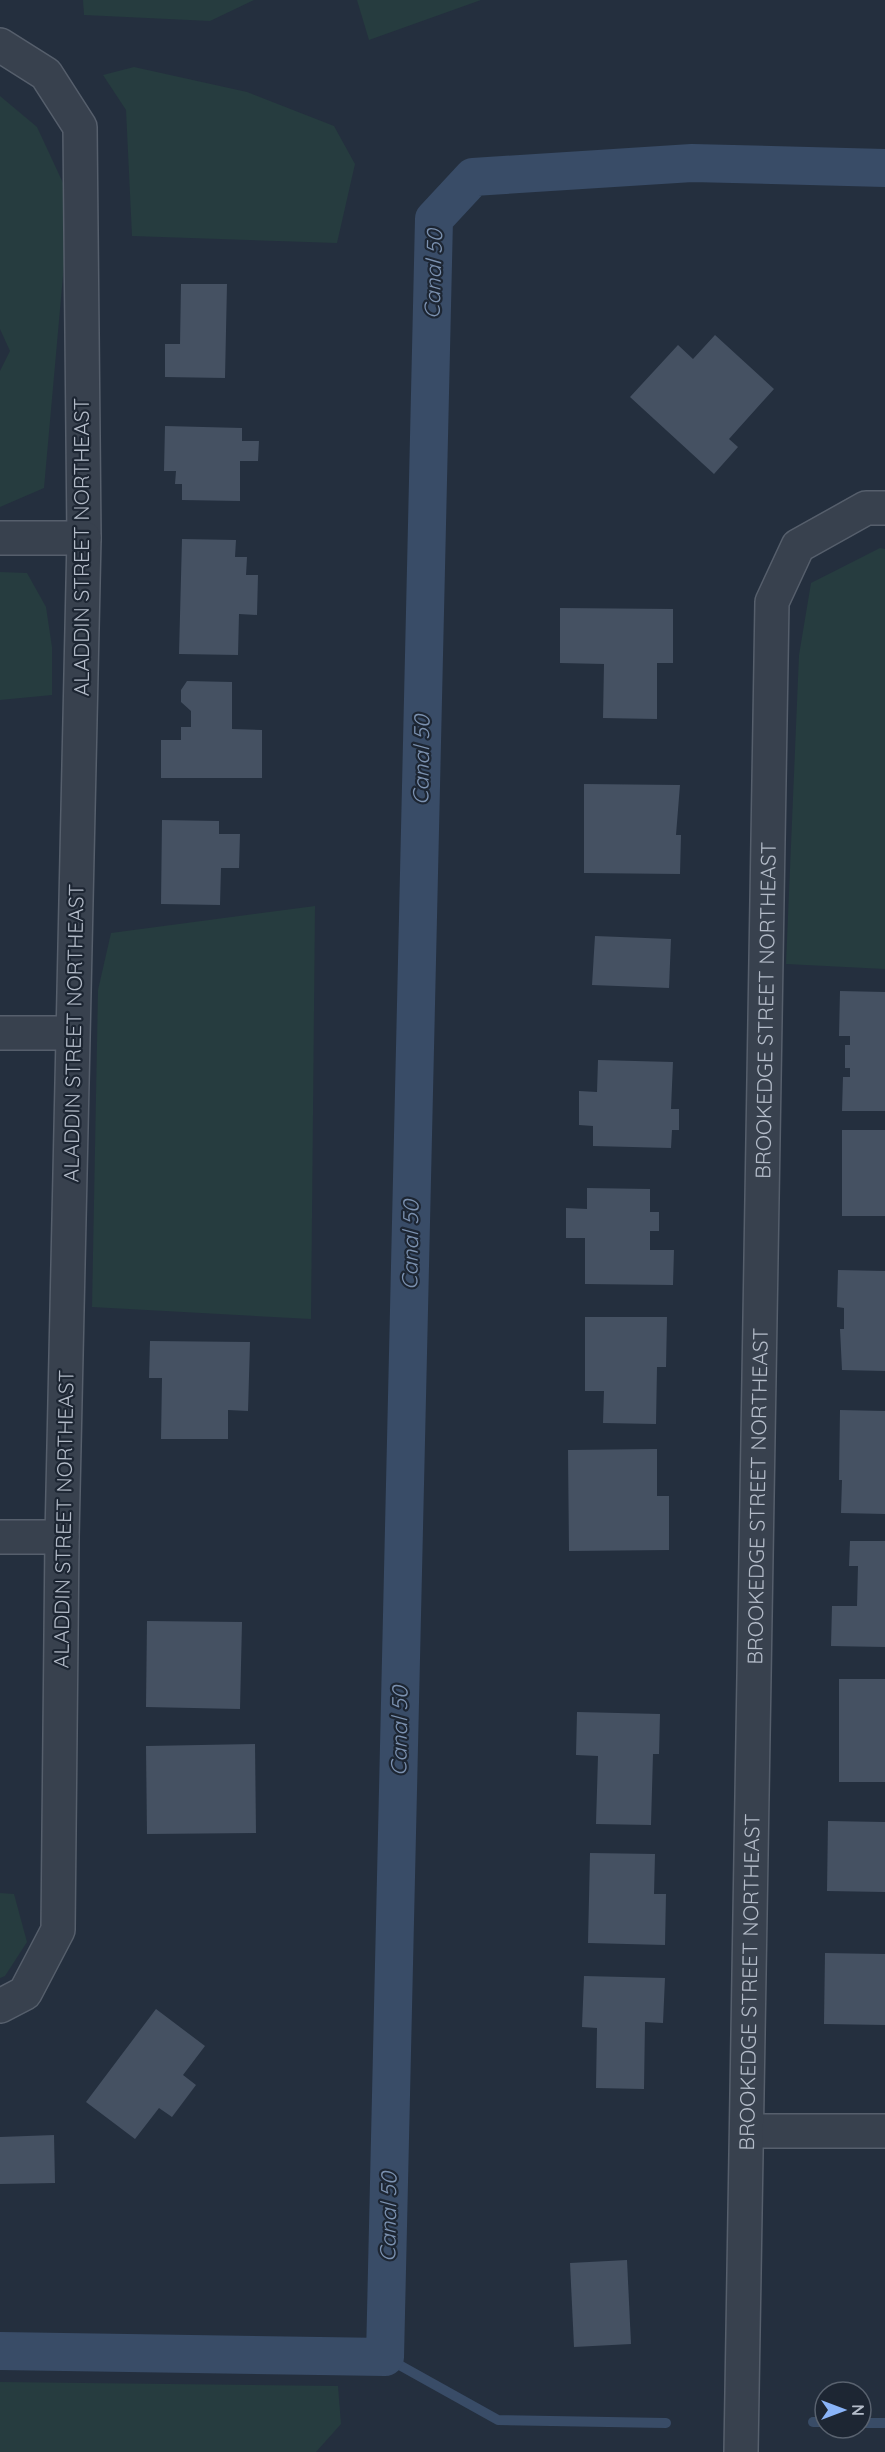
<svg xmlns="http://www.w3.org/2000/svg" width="885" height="2452" viewBox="0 0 885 2452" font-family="Quicksand,sans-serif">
<rect width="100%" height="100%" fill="#242f3e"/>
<g fill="#263c3f">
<path d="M83 0H254L210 21 84 15Z"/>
<path d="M357 0H481L369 40Z"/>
<path d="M134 67 247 92 334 126 355 164 337 243 132 236 126 110 103 75Z"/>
<path d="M0 96 37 127 70 198 44 488 0 507V371L10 351 0 329Z"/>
<path d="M880 548 885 549V969L786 964 799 655 811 583Z"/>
<path d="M0 572 27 573 46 607 52 647V695L0 700Z"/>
<path d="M315 906 311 1319 92 1307 98 990 111 933Z"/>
<path d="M0 1893 14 1894 27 1942 5 1976 0 1978Z"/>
<path d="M0 2382 338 2386 341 2424 316 2452H0Z"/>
</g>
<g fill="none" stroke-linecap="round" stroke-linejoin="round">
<g stroke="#394c67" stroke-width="10">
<path d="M385 2357 498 2420 666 2423"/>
<path d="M813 2422H825"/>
<path d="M861 2423H885"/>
</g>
<path stroke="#394c67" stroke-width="38" d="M0 2351 385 2357 434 219 473 177 692 163 885 168"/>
</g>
<g fill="#455162">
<path d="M181 284H227L225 378 165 377V344H180Z"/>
<path d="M715 335 774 389 729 439 738 447 714 474 630 397 678 345 693 359Z"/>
<path d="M165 426 242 428V441H259L258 461H240V501L182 500V484H175L176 471H164Z"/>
<path d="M182 539 236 540 235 557H247L246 575H258L257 615 239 614 238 655 179 654Z"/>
<path d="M560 608 673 609V663H657V719L603 718 604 664 560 663Z"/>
<path d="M187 681 232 682V729L262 730V778H161V740H181V727H191V711L181 702V690Z"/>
<path d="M584 784 680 785 676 835H681L680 874 584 873Z"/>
<path d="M162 820 219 821V834H240L239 868H221L220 905 161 904Z"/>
<path d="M595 936 671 939 669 988 592 985Z"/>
<path d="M840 991 885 992V1111H842L843 1077H850V1068H845V1045H850V1036H839Z"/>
<path d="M598 1060 673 1062 671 1109H679V1130H672L671 1148 593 1146V1126L579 1125V1091L597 1092Z"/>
<rect x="842" y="1130" width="43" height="86"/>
<path d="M587 1188 650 1189V1212H659V1231H650V1250H674L673 1285 585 1284V1238H566V1208L587 1209Z"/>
<path d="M838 1270 885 1271V1371L842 1370 840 1329H844V1308L837 1307Z"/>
<path d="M585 1317H667L666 1367H657L656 1424 603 1423 604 1391H585Z"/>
<path d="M150 1341 250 1342 248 1411 228 1410V1439H161L162 1378H149Z"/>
<path d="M840 1410 885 1411V1514L841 1513 842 1480H839Z"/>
<path d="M657 1449V1496H669V1550L569 1551 568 1450Z"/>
<path d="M850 1541H885V1647L831 1646 832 1606H857L858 1566H849Z"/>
<path d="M147 1621 242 1622 240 1709 146 1707Z"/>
<rect x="839" y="1679" width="46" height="103"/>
<path d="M577 1712 660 1714 659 1754H653L651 1825 596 1824 598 1756 576 1755Z"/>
<path d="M255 1744 256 1833 147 1834 146 1746Z"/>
<path d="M828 1821 885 1822V1892L827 1891Z"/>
<path d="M590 1853 655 1854 654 1894H666L665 1945 588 1943Z"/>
<path d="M825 1953 885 1954V2025L824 2024Z"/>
<path d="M584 1976 665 1978 663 2023 645 2022 644 2089 596 2088 597 2028 582 2027Z"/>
<path d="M156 2009 205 2046 183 2075 196 2085 172 2117 159 2108 135 2139 86 2102Z"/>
<path d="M54 2135 55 2183 0 2184V2137Z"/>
<path d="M627 2260 631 2344 574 2347 570 2263Z"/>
</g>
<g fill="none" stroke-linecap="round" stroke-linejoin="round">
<defs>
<g id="minor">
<path d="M0 45 46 74 80 127 84 538 62 1537 58 1930 25 1993 0 2006"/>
<path d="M0 538H84"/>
<path d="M0 1033H72"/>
<path d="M0 1537H62"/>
<path d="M747 2131H885"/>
<path id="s1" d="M741 2452 772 602 798 546 866 508H885"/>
</g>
</defs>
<use href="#minor" stroke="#565f6c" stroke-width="36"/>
<use href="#minor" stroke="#38414e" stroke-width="33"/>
</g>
<g text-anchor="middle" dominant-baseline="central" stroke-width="4.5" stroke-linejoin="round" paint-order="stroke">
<g font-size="21" fill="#b4bcc9" stroke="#1d2633">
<text transform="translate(81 547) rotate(-90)">ALADDIN STREET NORTHEAST</text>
<text stroke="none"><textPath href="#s1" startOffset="1442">BROOKEDGE STREET NORTHEAST</textPath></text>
<text transform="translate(73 1033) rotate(-89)">ALADDIN STREET NORTHEAST</text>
<text stroke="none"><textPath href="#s1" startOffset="956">BROOKEDGE STREET NORTHEAST</textPath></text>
<text transform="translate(63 1519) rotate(-89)">ALADDIN STREET NORTHEAST</text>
<text stroke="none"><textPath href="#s1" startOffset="470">BROOKEDGE STREET NORTHEAST</textPath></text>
</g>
<g font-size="22" font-style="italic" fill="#7c92b1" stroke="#1d2633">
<text transform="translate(433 274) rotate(-88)">Canal 50</text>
<text transform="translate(421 760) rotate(-89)">Canal 50</text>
<text transform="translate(410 1245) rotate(-89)">Canal 50</text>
<text transform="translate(399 1731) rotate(-89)">Canal 50</text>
<text transform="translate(388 2217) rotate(-89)">Canal 50</text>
</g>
</g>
<g transform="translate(843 2410) rotate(90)"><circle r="28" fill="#1d2633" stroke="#59626f" stroke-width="1.5"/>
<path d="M0-4.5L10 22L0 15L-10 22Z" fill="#8ab4f8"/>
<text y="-9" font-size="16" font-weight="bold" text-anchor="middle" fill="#b4bcc9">N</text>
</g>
</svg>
